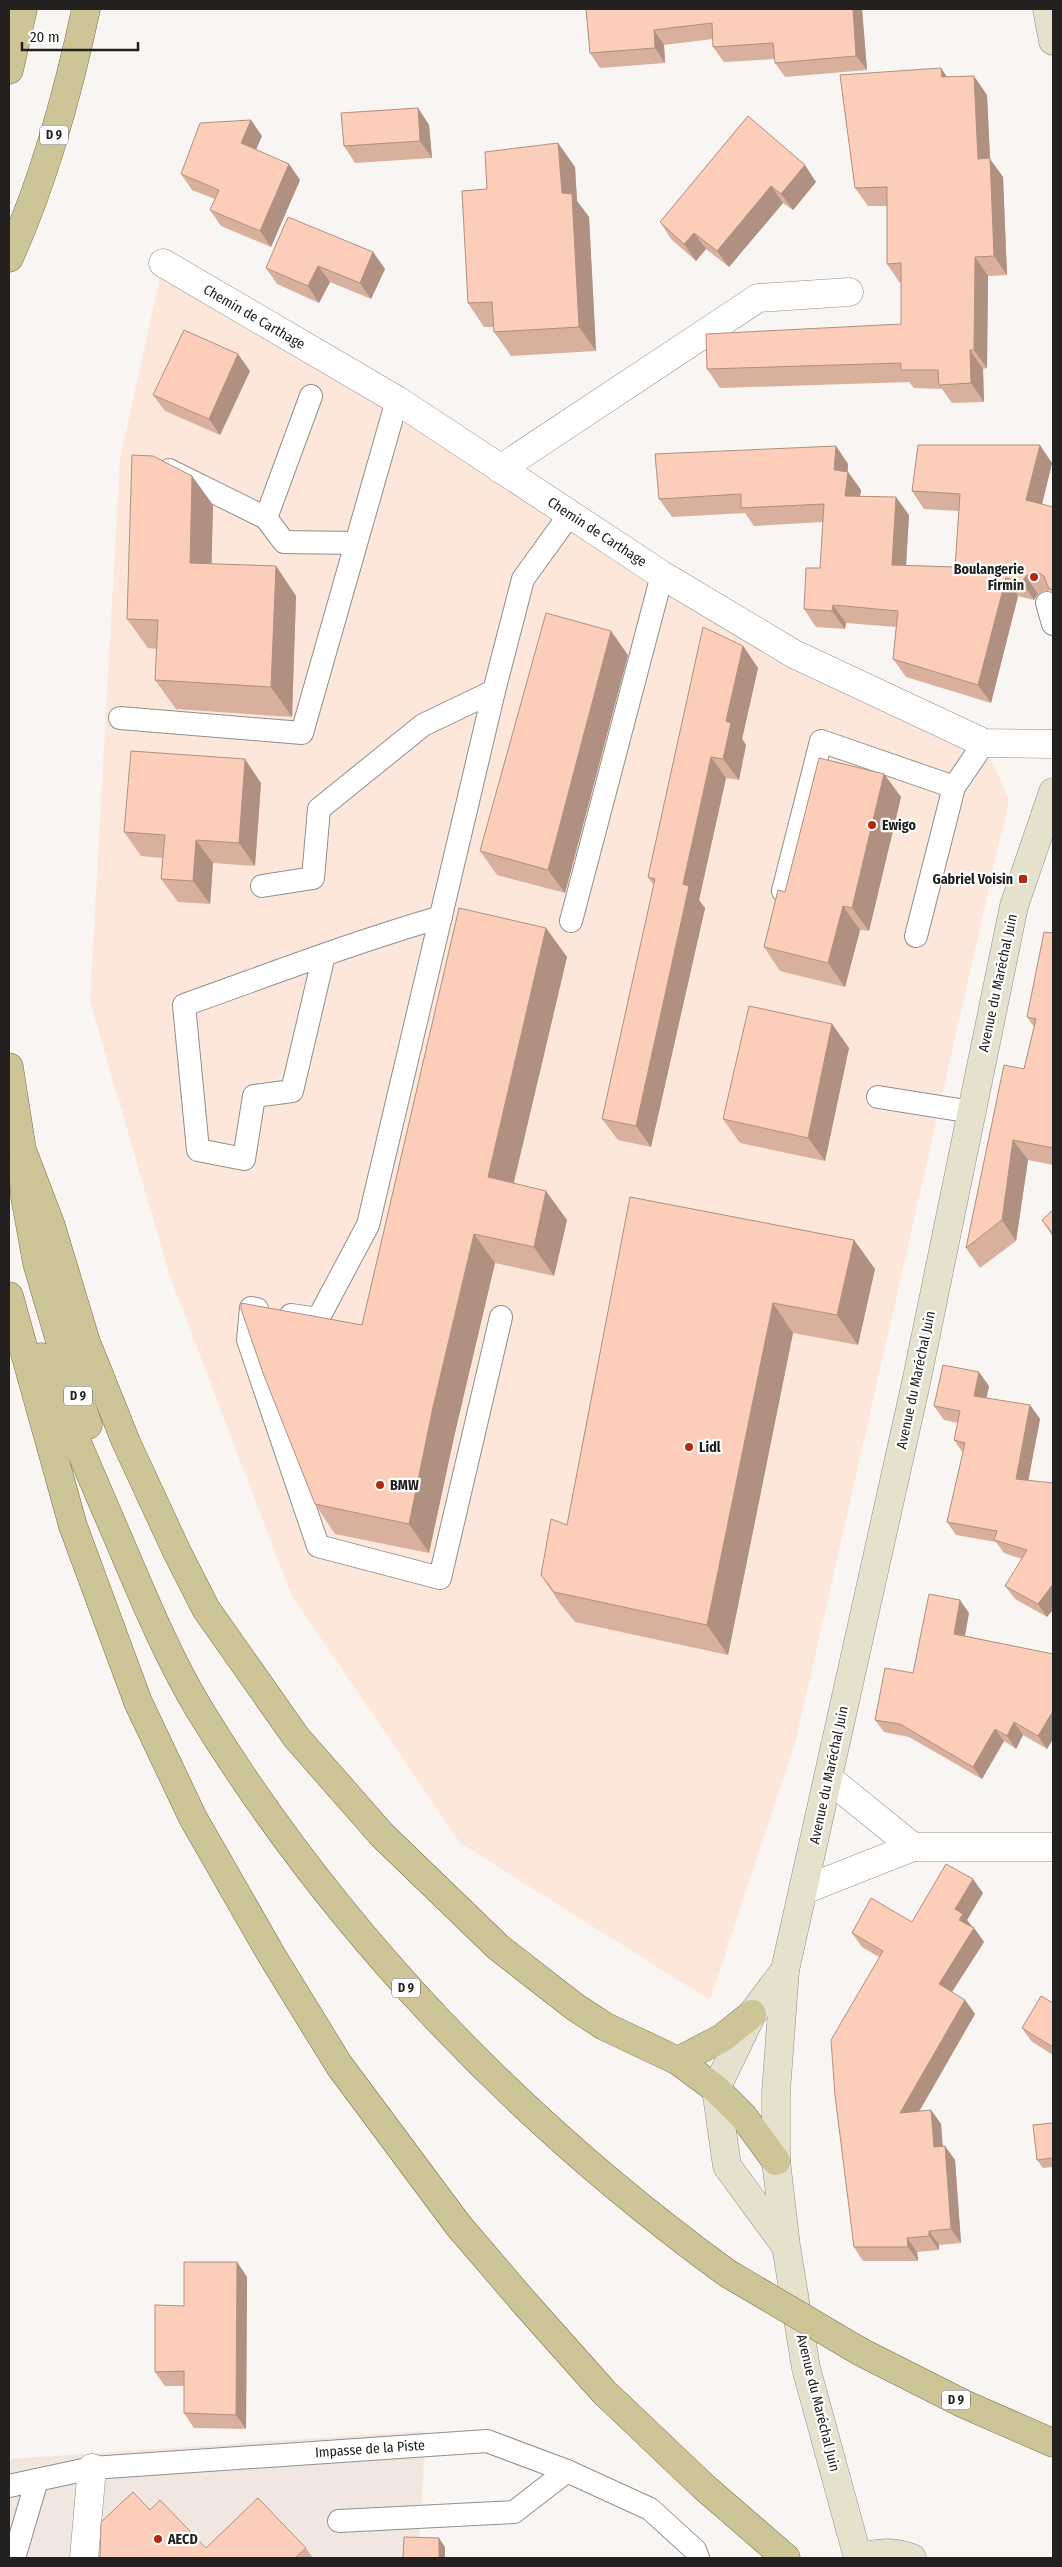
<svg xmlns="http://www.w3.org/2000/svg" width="1062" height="2567" viewBox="0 0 1062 2567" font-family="'Fira Sans Condensed',sans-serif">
<rect width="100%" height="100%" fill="#f8f5f3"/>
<path fill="#fde7da" d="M163 263 662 575 984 743 1009 800 796 1740 710 2000 460 1843 291 1594 169 1274 90 1001 120 459Z"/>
<path fill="#f1e7e0" d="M426 2431 418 2558H9V2459Z"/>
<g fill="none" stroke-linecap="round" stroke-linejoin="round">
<defs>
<g id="lane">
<path d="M169 470 266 518 284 542 356 543"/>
<path d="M266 518 311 396"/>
<path d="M1047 603 1053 624"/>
<path d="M120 718 302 733 397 400"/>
<path d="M262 886 313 878 319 809 423 725 494 691"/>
<path d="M783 891 821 741 954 787"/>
<path d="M571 921 662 575"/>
<path d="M916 936 954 787 984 743"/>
<path d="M324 955 292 1091 254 1096 244 1159 198 1150 184 1005C269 975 354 942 441 917"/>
<path d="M878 1097 972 1112"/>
<path d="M257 1309 251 1308 248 1340 318 1546 440 1578 501 1317"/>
<path d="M291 1315 318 1319 368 1225 494 691 523 579 570 514"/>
<path d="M9 2486 92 2468 487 2441 567 2471 650 2509 695 2550 698 2558"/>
<path d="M339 2521 514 2512 567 2471"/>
<path d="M14 2558 37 2480"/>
</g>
<g id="street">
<path d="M163 263 397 400 662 575 794 654 984 743 1053 744"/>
<path d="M500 469 758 298 849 292"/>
<path d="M828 1778 913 1847H1053"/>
<path d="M804 1890 913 1847"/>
<path d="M84 2558 92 2468"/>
</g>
<g id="secondary">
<path d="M1047 9 1053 41"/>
<path d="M785 2245 727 2166 716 2089 752 2014 785 1970"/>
<path d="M858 2558 806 2368 786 2246 776 2161V2092L785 1970 916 1383 1014 906 1053 792"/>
<path d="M858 2558C878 2552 892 2551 912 2558"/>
</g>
<g id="primary">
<path d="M9 70 23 9"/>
<path d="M9 258C45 179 68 93 86 9"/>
<path d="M9 1067 22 1150 25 1197 37 1263 65 1358 88 1425"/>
<path d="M22 1150 51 1226 86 1342 126 1442 177 1552 206 1609 296 1737 382 1835 498 1947 575 2007 604 2026 678 2061 716 2089 743 2116 776 2161"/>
<path d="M9 1296 73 1526 138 1702 193 1818 272 1956 339 2065 458 2225 523 2301 604 2392 704 2487 786 2558"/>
<path d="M41 1357C67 1420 94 1482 121 1545 145 1601 168 1657 199 1709 335 1931 517 2120 727 2273"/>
<path d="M678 2061 722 2038 752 2014"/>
<path d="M861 2352 964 2404 1053 2443"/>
</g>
</defs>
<use href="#lane" stroke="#918f8d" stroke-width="24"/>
<use href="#street" stroke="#918f8d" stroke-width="29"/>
<use href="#secondary" stroke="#918f8d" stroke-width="29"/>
<use href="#primary" stroke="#7b7142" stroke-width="29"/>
<use href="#lane" stroke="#fff" stroke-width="22"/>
<use href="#street" stroke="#fff" stroke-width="28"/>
<use href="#secondary" stroke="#e6e1cc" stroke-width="28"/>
<use href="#primary" stroke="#cdc498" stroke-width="28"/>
<defs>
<path id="primary-bridge" d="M727 2273 861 2352"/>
</defs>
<use href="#primary-bridge" stroke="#7b7142" stroke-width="29" stroke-linecap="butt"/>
<use href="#primary-bridge" stroke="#cdc498" stroke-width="28"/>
</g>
<g fill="#d9b09e">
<path d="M586 9H862L867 70 785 77 775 63V59L724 62 713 47V39L664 45 665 63 600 68 590 53Z"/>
<path d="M946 77 987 95 990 159 1003 177 1007 275 988 276 987 368 983 369 984 402 952 403 942 389 914 388 909 382 720 388 707 369 901 324V283H900L887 264V206H868L855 188Z"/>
<path d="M418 108 429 125 432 158 355 163 344 146Z"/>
<path d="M748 116 816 182 793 210 783 203 729 267 706 249 696 261 671 239 660 222Z"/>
<path d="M262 136 255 150 289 164 300 180 271 247 221 226 210 210 215 199 192 190 181 174Z"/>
<path d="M558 143 575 167 577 201 589 217 596 351 511 356 494 332V327H484L468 303 487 189Z"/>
<path d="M373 252 385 269 371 299 330 282 319 303 277 284 266 268Z"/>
<path d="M250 371 220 435 165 411 153 395Z"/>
<path d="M836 446 848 464V472L861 490 860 496 909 515 906 565 955 567 959 511 924 509 912 491 1052 463 1042 504 1053 507V594L1050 590 1038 594 1034 600 1018 596 991 703 906 677 893 659 896 627 846 623 845 629 816 627 804 609 820 568 823 522 754 526 745 513 672 517 659 499Z"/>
<path d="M192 476 213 505 211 564 276 566 296 596 292 717 176 709 155 680 157 649 148 648 127 619Z"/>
<path d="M743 646 758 668 742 739 746 745 739 780 726 778 699 900 705 908 651 1147 618 1140 602 1119 654 886 648 877Z"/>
<path d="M628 655 565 893 497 875 480 851Z"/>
<path d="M884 774 901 797 869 931 860 930 845 987 780 971 764 947 785 892Z"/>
<path d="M261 783 255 866 213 863 210 904 178 902 161 879 163 858 141 856 124 832Z"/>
<path d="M546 928 567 957 514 1183 567 1220 554 1276 495 1263 454 1437 429 1553 335 1534 315 1504 362 1325Z"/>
<path d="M1053 933V1165L1028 1160 1016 1241 980 1268 966 1248 1024 1069 1034 1027 1027 1017Z"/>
<path d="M832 1024 849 1048 825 1161 740 1143 723 1119Z"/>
<path d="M630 1197 854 1240 875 1269 858 1345 793 1333 728 1655 575 1622 561 1605 541 1575 567 1525Z"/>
<path d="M1053 1210V1237L1042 1220Z"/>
<path d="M989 1386 986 1398 1030 1405 1040 1419 1028 1480 1047 1617 1015 1599 1005 1586 1022 1559 1004 1553 996 1542 956 1535 947 1522 963 1453 954 1440 958 1423 944 1420 934 1406Z"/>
<path d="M969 1613 965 1636 1053 1654V1739L1047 1749 1023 1735 1016 1749 1004 1741 982 1779 909 1737 884 1732 875 1720 913 1673Z"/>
<path d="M983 1893 967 1920 972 1926 974 1928 984 1942 952 1992 965 2000 975 2014 919 2112 931 2110 941 2124 942 2146 955 2160 961 2243 939 2245V2250L917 2252 918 2261H863L854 2247 879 1957 862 1947 852 1933 912 1922Z"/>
<path d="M1053 2003V2055L1031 2041 1022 2028Z"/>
<path d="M1053 2123V2167L1043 2168 1037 2160Z"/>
<path d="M237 2262 247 2277 246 2429 194 2428 184 2413V2386H165L155 2372 184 2306Z"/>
<path d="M150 2510 206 2548H306L313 2558H100Z"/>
</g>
<g fill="#b09081">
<path d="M853 9H862L867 70 856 56Z"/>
<path d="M654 30 664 45 665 63 655 48Z"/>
<path d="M941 68 954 87 942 77Z"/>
<path d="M974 76 987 95 990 159 1003 177 1007 275 994 256 978 159Z"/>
<path d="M418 108 429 125 432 158 420 141Z"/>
<path d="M251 120 262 136 252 159 241 143Z"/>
<path d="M558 143 575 167 577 201 589 217 596 351 579 327 562 193Z"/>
<path d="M289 164 300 180 271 247 260 231Z"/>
<path d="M805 165 816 182 793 210 781 194Z"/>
<path d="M771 186 783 203 729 267 717 251Z"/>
<path d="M694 233 706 249 696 261 684 244Z"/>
<path d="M373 252 385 269 371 299 360 283Z"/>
<path d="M975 257 988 276 987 368 974 350Z"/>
<path d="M318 266 330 282 319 303 308 286Z"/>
<path d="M970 350 983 369 984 402 971 383Z"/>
<path d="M238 354 250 371 220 435 209 419Z"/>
<path d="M1040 445 1052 463 1039 517 1026 500Z"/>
<path d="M836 446 848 464 846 484 848 472 861 490 857 514 845 496 834 470Z"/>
<path d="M192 476 213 505 211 592 190 563Z"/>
<path d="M896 497 909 515 905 583 892 565Z"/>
<path d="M276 566 296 596 292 717 271 687Z"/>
<path d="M1026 576 1038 594 1034 600 1022 582Z"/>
<path d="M1006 578 1018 596 991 703 978 685Z"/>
<path d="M833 605 846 623 845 629 832 611Z"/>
<path d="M611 631 628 655 565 893 548 870Z"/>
<path d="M743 646 758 668 742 739 746 745 739 780 723 759 726 721Z"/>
<path d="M711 757 726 778 699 900 705 908 651 1147 636 1126 683 884Z"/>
<path d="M245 759 261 783 255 866 239 843Z"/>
<path d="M884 774 901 797 869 931 852 908Z"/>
<path d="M196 840 213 863 210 904 193 881Z"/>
<path d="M843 906 860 930 845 987 828 963Z"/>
<path d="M546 928 567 957 508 1206 488 1177Z"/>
<path d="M832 1024 849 1048 825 1161 808 1138Z"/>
<path d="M1013 1140 1028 1160 1016 1241 1002 1220Z"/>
<path d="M546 1191 567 1220 554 1276 534 1247Z"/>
<path d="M474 1234 495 1263 454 1437 429 1553 409 1524 433 1407Z"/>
<path d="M854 1240 875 1269 858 1345 837 1315Z"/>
<path d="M773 1303 793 1333 728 1655 707 1625Z"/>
<path d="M979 1372 989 1386 984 1409 974 1396Z"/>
<path d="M1030 1405 1040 1419 1026 1493 1016 1479Z"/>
<path d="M1053 1584V1610L1047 1617 1038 1604Z"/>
<path d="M960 1600 969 1613 963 1646 954 1634Z"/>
<path d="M1053 1711V1739L1047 1749 1038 1736Z"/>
<path d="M1014 1722 1023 1735 1016 1749 1007 1736Z"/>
<path d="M995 1729 1004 1741 982 1779 973 1767Z"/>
<path d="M973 1879 983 1893 967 1920 973 1928 959 1920 955 1909Z"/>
<path d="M974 1928 984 1942 948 1998 939 1984Z"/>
<path d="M965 2000 975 2014 910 2127 900 2113Z"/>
<path d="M931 2110 941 2124 944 2161 934 2147Z"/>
<path d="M945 2146 955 2160 961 2243 951 2229Z"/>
<path d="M929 2231 939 2245V2250L929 2236Z"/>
<path d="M907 2238 917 2252 918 2261 908 2247Z"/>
<path d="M237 2262 247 2277 246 2429 236 2415Z"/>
<path d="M439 2538 445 2547V2558H439Z"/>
</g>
<g fill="#fccdb8" stroke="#b09081">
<path d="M586 9H853L856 56 775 63 773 43 713 47 712 23 654 30 655 48 590 53Z"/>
<path d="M941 68 942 77 974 76 978 159 990 158 994 256 975 257 974 350H970L971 383 939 385 938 370H901V363L707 369 706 334 901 324V263L887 264V187L855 188 840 75Z"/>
<path d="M418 108 420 141 344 146 341 113Z"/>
<path d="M748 116 805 165 781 194 771 186 717 251 694 233 684 244 660 222Z"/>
<path d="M251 120 241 143 289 164 260 231 210 210 219 190 181 174 200 123Z"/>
<path d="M558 143 562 193 572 194 579 327 494 332 492 302 468 303 462 191 487 189 485 152Z"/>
<path d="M288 217 373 252 360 283 318 266 308 286 266 268Z"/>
<path d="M184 330 238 354 209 419 153 395Z"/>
<path d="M918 445H1040L1026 500 1053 507V590L1049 589 1044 576 1037 572 1026 576 1022 582 1006 578 978 685 893 659 898 611 833 605 832 611 804 609 806 568H820L824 504 741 508V494L659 499 655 454 836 446 834 470 848 472 845 496 896 497 892 565 955 567 960 494 912 491Z"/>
<path d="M132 455 153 456 192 476 190 563 276 566 271 687 155 680 158 620 127 619Z"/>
<path d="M546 613 611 631 548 870 480 851Z"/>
<path d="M703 627 743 646 726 721 731 723 723 759 711 757 683 884 689 886 636 1126 602 1119 655 879 648 877Z"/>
<path d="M131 751 245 759 239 843 196 840 193 881 161 879 165 835 124 832Z"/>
<path d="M819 758 884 774 852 908 843 906 828 963 764 947 778 890 785 892Z"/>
<path d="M459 908 546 928 488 1177 546 1191 534 1247 474 1234 433 1407 409 1524 315 1504 263 1373 241 1309V1303L362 1325Z"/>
<path d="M1044 932 1053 933V1148L1013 1140 1002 1220 966 1248 1004 1065 1024 1069 1036 1019 1027 1017Z"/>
<path d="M749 1006 832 1024 808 1138 723 1119Z"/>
<path d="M630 1197 854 1240 837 1315 773 1303 707 1625 554 1592 541 1575 551 1519 567 1525Z"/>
<path d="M1053 1210V1234L1042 1220Z"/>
<path d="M943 1365 979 1372 974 1396 1030 1405 1016 1479 1053 1483V1584L1038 1604 1005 1586 1027 1550 994 1540 997 1531 947 1522 965 1443 954 1440 960 1411 934 1406Z"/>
<path d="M929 1594 960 1600 954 1634 1053 1654V1711L1038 1736 1014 1722 1007 1736 995 1729 973 1767 900 1724 875 1720 885 1668 913 1673Z"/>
<path d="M946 1864 973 1879 955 1909 963 1914 959 1920 974 1928 939 1984 965 2000 900 2113 931 2110 934 2147 945 2146 951 2229 929 2231V2236L907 2238 908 2247H854L835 2095 831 2040 883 1951 852 1933 871 1898 912 1922Z"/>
<path d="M1041 1996 1053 2003V2047L1022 2028Z"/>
<path d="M1053 2123V2158L1037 2160 1033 2125Z"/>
<path d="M184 2262H237L236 2415 184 2413V2371L155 2372V2305L184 2306Z"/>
<path d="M133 2492 150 2510 160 2500 206 2548 258 2498 306 2548 295 2558H100L101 2522Z"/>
<path d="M404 2537 439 2538V2558H403Z"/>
</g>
<g fill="#b4280d" stroke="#fff" stroke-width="2">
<circle cx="1034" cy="577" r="5"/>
<circle cx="872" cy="825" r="5"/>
<rect x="1018" y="874" width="10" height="10" rx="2.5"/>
<circle cx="689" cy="1447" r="5"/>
<circle cx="380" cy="1485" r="5"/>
<circle cx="158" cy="2539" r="5"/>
</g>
<g text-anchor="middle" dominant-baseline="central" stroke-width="4.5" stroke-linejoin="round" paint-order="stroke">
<g fill="#fff" stroke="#646463" stroke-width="1">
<rect x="40" y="125.5" width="28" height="19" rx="4"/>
<rect x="64" y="1386.5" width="28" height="19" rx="4"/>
<rect x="392" y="1978.5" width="28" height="19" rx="4"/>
<rect x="942" y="2390.5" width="28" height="19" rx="4"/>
</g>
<g font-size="12" font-weight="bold" fill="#222120">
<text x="54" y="135">D 9</text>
<text x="78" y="1396">D 9</text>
<text x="406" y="1988">D 9</text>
<text x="956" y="2400">D 9</text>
</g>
<g font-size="14" fill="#222120" stroke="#fff">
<text transform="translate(254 317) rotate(30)">Chemin de Carthage</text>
<text transform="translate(597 532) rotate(33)">Chemin de Carthage</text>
<text transform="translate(998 983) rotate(-78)">Avenue du Maréchal Juin</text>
<text transform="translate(916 1380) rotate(-78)">Avenue du Maréchal Juin</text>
<text transform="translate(829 1775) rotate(-78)">Avenue du Maréchal Juin</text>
<text transform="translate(818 2403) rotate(76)">Avenue du Maréchal Juin</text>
<text transform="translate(370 2449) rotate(-4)">Impasse de la Piste</text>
</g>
<g font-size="14" font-weight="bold" fill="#222120" stroke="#fff" text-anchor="start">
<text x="1024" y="569" text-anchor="end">Boulangerie<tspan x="1024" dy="16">Firmin</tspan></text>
<text x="882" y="825">Ewigo</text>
<text x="1013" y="879" text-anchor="end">Gabriel Voisin</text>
<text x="699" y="1447">Lidl</text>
<text x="390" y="1485">BMW</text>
<text x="168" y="2539">AECD</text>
</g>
</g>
<rect width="1062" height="2567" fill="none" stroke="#222120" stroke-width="20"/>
<path d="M22 42v8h116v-8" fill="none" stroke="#222120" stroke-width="2.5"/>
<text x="30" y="42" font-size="15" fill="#222120" stroke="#ffffff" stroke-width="4" paint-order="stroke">20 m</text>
</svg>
